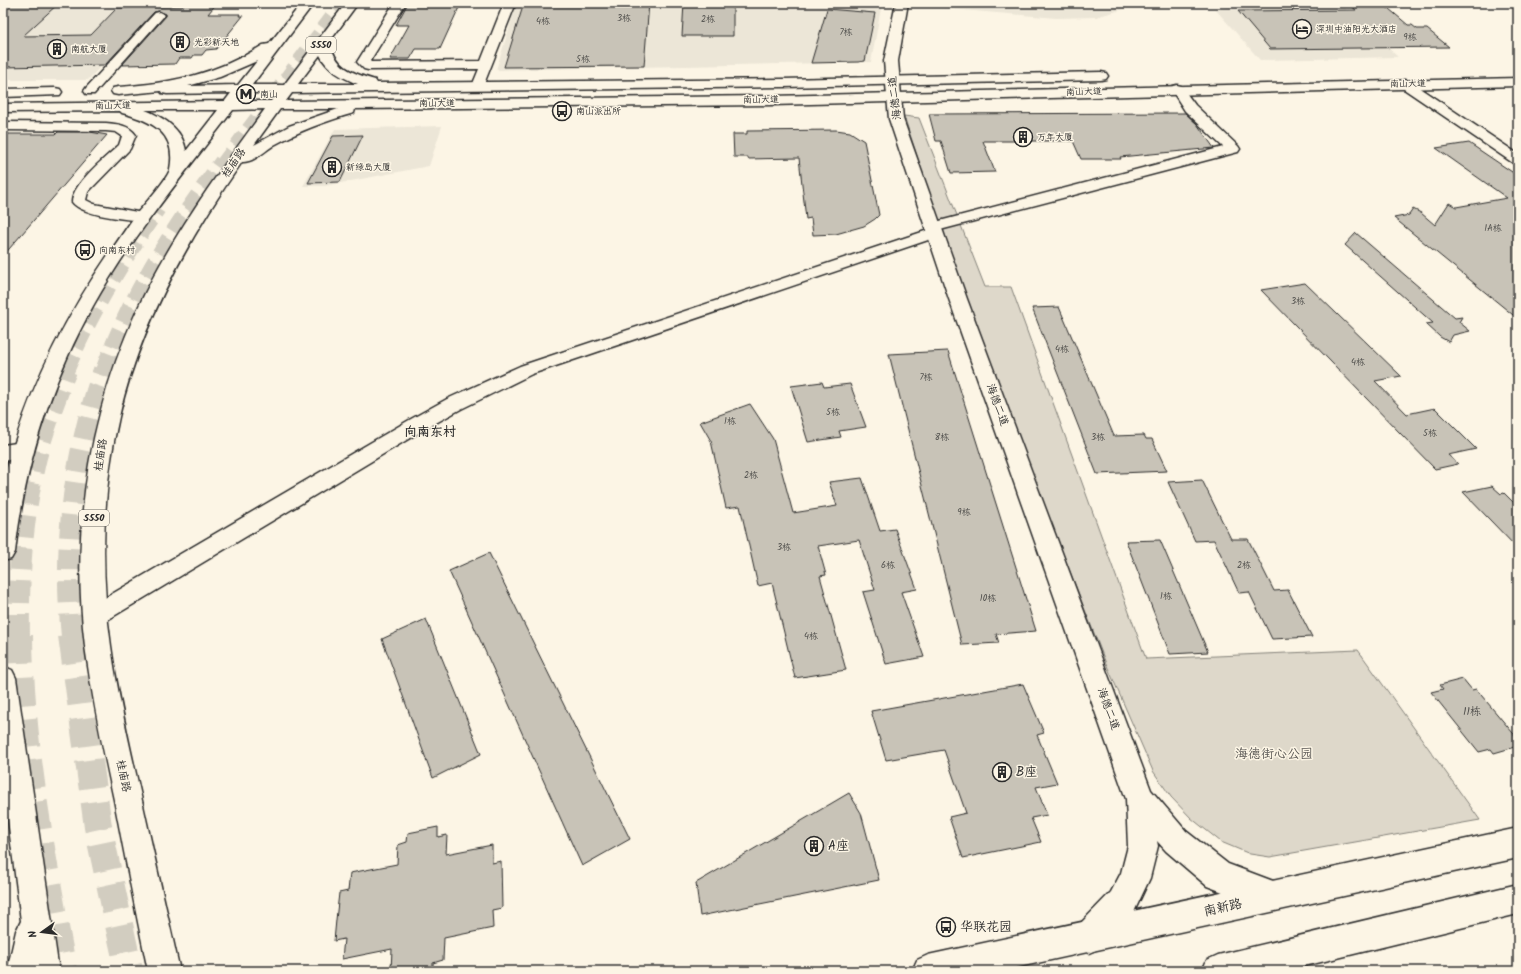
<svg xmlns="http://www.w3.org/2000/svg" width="1521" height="974" viewBox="0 0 1521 974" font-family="Kalam,'LXGW WenKai TC',sans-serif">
<rect width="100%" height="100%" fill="#fcf5e5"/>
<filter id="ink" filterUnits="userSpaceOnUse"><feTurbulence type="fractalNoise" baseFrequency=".025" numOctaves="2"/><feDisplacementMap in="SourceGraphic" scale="8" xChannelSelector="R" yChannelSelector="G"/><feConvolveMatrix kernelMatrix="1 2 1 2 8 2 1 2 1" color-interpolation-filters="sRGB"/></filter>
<g filter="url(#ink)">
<g fill="#ece6d7">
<path d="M3 3H159L88 80H3Z"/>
<path d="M517 3H882L871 62 496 70Z"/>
<path d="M917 3H1145L1096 17 1056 18 917 6Z"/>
<path d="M1240 3H1340L1398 57 1260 60 1216 10Z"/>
<path d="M442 126 429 166 325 186H303L335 129Z"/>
</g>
<path fill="#ded8ca" stroke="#84827a" d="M904 116 919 118 985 287H1011L1146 659 1358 650 1480 820 1270 857 1250 854 1221 842 1191 818 1171 797 1153 771 1105 661 1015 431 943 235Z"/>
<g fill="#c8c3b7" stroke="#2b2b2b">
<path d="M11 3H59L23 36 91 35 117 8 183 6 186 3H217L208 14H240L239 16H243L216 49 206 50 202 55H194L192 58H179L175 64 122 65 166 16V14L159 11 154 12 105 65 3 67V10Z"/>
<path d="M408 3H461L440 49H416L410 59H390L409 25H396Z"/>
<path d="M524 3H649L644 66 504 67Z"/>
<path d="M684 3H733V36H682Z"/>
<path d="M1348 3H1382L1408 25H1412L1417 29H1427L1449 47 1270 49 1238 11 1356 10Z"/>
<path d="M827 9 875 13 865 61 858 62 811 63Z"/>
<path d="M1185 113 1197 124 1214 148 1120 157 1121 159H1081L1073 141H983L995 172 951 173 941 141H936L929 114Z"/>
<path d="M836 130 850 132 864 141 879 215 875 219 864 226 836 234 813 235 811 218 806 219 799 158 748 159V157H734L733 134H747V131Z"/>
<path d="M58 132H90L107 135 3 256V134H56Z"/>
<path d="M363 135 340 182 308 183 333 136Z"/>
<path d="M1469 143 1518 176V319L1394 218 1409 215 1413 209 1421 213 1435 225 1449 203 1456 207 1507 198 1436 148Z"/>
<path d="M1356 233 1455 318 1462 317 1459 322 1470 331 1453 335 1449 342 1440 337 1426 324 1433 323 1345 245Z"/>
<path d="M1305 283 1401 376 1375 381 1407 414 1435 408 1476 449 1448 455 1458 464 1435 469 1261 290Z"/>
<path d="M1059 307 1114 436 1144 435 1146 439H1152L1167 471 1097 474 1032 308Z"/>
<path d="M948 351 1036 631 996 634 999 643 962 645 889 354Z"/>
<path d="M822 382 824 387 850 384 866 427 839 431 841 437 808 442 791 386Z"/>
<path d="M750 404 773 439 793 513 837 506 829 482 862 478 880 531 895 529 917 589 901 592 924 657 886 664 863 592 875 590 859 540 818 546 826 575 820 576 846 670 795 678 772 583 758 586 740 506 726 508 711 441 700 422Z"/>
<path d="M1202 480 1231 539H1248L1274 591 1288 590 1312 637 1272 639 1249 592 1239 593 1214 540 1195 541 1168 482Z"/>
<path d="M1492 486 1501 494 1504 493 1518 507V549L1463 492Z"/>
<path d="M1160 540 1208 652 1170 654 1126 541Z"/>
<path d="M489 553 630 839 582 866 449 571Z"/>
<path d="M426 619 481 754 433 778 382 639Z"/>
<path d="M1463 679 1472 690 1476 689 1518 739V746L1494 753 1491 749 1479 752 1431 692 1443 689 1440 685Z"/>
<path d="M1023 684 1044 733 1037 735 1057 783 1036 787 1047 815 1031 818 1041 842 963 858 949 817 966 813 944 750 886 760 871 711Z"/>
<path d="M849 793 861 813 879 880 700 916 696 883Z"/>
<path d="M438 827V837L447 835 446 854 492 845V863L501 861 502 908 492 910 493 928 444 938 443 960 433 963V971H391L392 949 342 959 344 939 334 941 336 920 339 893 348 891 350 873 397 864 398 845 407 842 408 833Z"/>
</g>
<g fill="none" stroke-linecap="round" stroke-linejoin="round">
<path stroke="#d2cdc0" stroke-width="14" stroke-dasharray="14 7" stroke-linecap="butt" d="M223 163 342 3"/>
<g stroke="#d2cdc0" stroke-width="18" stroke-dasharray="18 8" stroke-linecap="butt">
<path d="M65 371C89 313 122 260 157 208"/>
<path d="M104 371C132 293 174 228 223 162"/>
</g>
<g stroke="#d2cdc0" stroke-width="22" stroke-dasharray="22 11" stroke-linecap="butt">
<path d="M19 636C18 576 22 516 36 457 44 427 55 399 66 370"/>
<path d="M72 636C63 547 74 455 104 370"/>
</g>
<g stroke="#d2cdc0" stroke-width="28" stroke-dasharray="28 14" stroke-linecap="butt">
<path d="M19 635C20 748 43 860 63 971"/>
<path d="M72 635 98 827 129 971"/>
</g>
<defs>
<g id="minor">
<path d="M394 3H406L370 61 371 62 481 61 504 3H516L482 89H474L472 86 479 69 368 70 364 69 357 62Z"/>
<path d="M159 12 165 15 163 17 94 94H86L84 91 86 88 155 13Z"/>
<path d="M1405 80 1409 81 1518 154V164L1513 163 1401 87 1399 84 1401 81Z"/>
<path d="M1177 85 1181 86 1195 105 1238 146 1240 149 1238 152 940 230 943 233 940 236 532 374 461 409 425 429 104 622 96 625 88 622 85 615 88 608 411 419 447 399 520 366 928 230 925 227 928 224 1223 147 1185 111 1171 89 1173 86Z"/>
<path d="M3 122 106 123C118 124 129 125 136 135L130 149 88 192 86 200 94 204 148 214 150 217 148 220 143 221C126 219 82 216 72 202 72 184 106 157 119 145L122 136 116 132 106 131 3 130Z"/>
</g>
<g id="tertiary">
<path d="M896 3H908L898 61 903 119 967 299 1151 790 1186 831 1228 864 1284 885 1288 896 1284 907 1273 911 1207 886 1166 851 1157 841 1158 846 1150 878 1133 914 1100 948 1089 953 1078 948 1073 937 1078 926 1111 892 1121 873 1128 846 1126 799 949 299 889 119 884 61Z"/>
<path d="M23 442 31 444 34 450 31 456 3 461V445Z"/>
</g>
<g id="secondary">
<path d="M1518 828V858L1001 971H912L917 960 928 955Z"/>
<path d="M1518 884V914L1284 971H1202L1207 960 1218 955Z"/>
</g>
<g id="primary">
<path d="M302 3H314L252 85H284L346 3H358L330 41C334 67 352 73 375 80L377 83 783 79 1101 72 1106 73 1108 76 1106 79 1101 80 783 87 292 93 286 101 772 96 1518 78V86L772 105 355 109 354 113C326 121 299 131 274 145 265 151 253 163 242 162 188 239 140 325 119 417 102 492 100 571 111 646 118 697 130 747 141 796 154 855 167 913 180 971H148C136 914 125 857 114 800 103 749 92 698 85 646 71 530 88 417 137 310 170 238 218 173 265 109L233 110C185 173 132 236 93 306 50 383 25 465 15 552L11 559 3 561C3 538 0 509 3 486 5 471 11 454 16 439 37 372 70 310 110 252 120 238 128 225 138 212 145 204 169 177 170 169 177 133 152 121 122 113L120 111 3 112V104L225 101 231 93 167 94 162 93 161 91 118 95 113 94 111 91 113 88 118 87C172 83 217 74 263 45L269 44ZM320 55C327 70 343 78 358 84H298ZM257 61 238 85 188 86 220 77ZM246 93H277L271 101H240ZM280 109H338L289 126 254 145ZM145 110H218L186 151C183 129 163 117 145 110Z"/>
<path d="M55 88 60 89 62 92 60 95 3 97V89Z"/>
<path d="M3 666 12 670 16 678 59 971H7L16 931 21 921 3 781Z"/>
</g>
</defs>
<use href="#minor" stroke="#2b2b2b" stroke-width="3"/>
<use href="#tertiary" stroke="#2b2b2b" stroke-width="3"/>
<use href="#secondary" stroke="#2b2b2b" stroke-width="3"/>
<use href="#primary" stroke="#2b2b2b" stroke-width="3"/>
<use href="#minor" fill="#fcf5e5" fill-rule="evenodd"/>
<use href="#tertiary" fill="#fcf5e5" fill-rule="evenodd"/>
<use href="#secondary" fill="#fcf5e5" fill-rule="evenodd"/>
<use href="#primary" fill="#fcf5e5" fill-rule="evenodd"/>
</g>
</g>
<defs>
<symbol id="hotel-ring" viewBox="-11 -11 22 22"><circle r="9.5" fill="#fcf5e5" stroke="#2b2b2b" stroke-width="1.5"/><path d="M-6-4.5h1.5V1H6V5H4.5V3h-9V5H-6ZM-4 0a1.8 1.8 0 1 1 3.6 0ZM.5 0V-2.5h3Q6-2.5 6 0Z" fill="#2b2b2b"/></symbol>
<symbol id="building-ring" viewBox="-11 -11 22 22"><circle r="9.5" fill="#fcf5e5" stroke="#2b2b2b" stroke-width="1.5"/><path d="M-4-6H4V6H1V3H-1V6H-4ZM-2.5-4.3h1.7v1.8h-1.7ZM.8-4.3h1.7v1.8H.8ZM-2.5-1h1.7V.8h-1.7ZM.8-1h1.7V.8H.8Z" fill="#2b2b2b"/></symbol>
<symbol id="metro-ring" viewBox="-11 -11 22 22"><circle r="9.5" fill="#fcf5e5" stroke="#2b2b2b" stroke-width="1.5"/><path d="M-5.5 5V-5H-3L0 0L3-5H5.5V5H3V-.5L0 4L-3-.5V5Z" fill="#2b2b2b"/></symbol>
<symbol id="bus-ring" viewBox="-11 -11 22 22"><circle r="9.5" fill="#fcf5e5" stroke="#2b2b2b" stroke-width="1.5"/><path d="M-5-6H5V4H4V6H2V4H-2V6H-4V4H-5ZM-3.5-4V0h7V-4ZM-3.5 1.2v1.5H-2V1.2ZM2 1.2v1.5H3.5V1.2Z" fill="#2b2b2b"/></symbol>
</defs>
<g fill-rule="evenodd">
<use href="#hotel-ring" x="1291" y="18" width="22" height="22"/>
<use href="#building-ring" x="169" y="31" width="22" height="22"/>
<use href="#building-ring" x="46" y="38" width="22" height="22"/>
<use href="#metro-ring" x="235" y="83" width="22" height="22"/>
<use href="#bus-ring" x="551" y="100" width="22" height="22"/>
<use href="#building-ring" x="1012" y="126" width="22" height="22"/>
<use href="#building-ring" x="321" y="156" width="22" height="22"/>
<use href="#bus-ring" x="74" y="239" width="22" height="22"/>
<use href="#building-ring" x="991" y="761" width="22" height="22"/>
<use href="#building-ring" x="803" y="835" width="22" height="22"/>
<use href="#bus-ring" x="935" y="916" width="22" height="22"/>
</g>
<g text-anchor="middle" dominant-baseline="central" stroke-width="3" stroke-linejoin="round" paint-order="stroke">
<g font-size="9" fill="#52514e">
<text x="624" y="18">3栋</text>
<text x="708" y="19">2栋</text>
<text x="543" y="21">4栋</text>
<text x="846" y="32">7栋</text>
<text x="1410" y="37">9栋</text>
<text x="583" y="59">5栋</text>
<text x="1493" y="228">1A栋</text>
<text x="1298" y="301">3栋</text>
<text x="1062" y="349">4栋</text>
<text x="1358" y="362">4栋</text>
<text x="926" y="377">7栋</text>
<text x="833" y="412">5栋</text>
<text x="730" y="421">1栋</text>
<text x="1430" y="433">5栋</text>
<text x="942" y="437">8栋</text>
<text x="1098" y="437">3栋</text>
<text x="751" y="475">2栋</text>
<text x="964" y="512">9栋</text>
<text x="784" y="547">3栋</text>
<text x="888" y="565">6栋</text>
<text x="1244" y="565">2栋</text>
<text x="1166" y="596">1栋</text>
<text x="988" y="598">10栋</text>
<text x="811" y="636">4栋</text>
</g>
<g font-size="9" fill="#2b2b2b" stroke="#fcf5e5" text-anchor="start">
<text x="1316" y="29">深圳中油阳光大酒店</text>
<text x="194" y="42">光彩新天地</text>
<text x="71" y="49">南航大厦</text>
<text x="260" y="94">南山</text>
<text x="576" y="111">南山派出所</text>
<text x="1037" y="137">万年大厦</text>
<text x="346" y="167">新绿岛大厦</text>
<text x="99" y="250">向南东村</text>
</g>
<g font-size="9" fill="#2b2b2b" stroke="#fcf5e5">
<text transform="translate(1408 84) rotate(-1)">南山大道</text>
<text transform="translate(1084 92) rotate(-2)">南山大道</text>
<text transform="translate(761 100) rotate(-1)">南山大道</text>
<text x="437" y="103">南山大道</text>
<text transform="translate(113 106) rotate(-1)">南山大道</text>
</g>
<g fill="#fcf5e5" stroke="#6a6863" stroke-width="1">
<rect x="306" y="37" width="30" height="16" rx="3"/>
<rect x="79" y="510" width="30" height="16" rx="3"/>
</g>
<g font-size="10" font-weight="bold" fill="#2b2b2b">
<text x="321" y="45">S550</text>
<text x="94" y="518">S550</text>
</g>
<g font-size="11" fill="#2b2b2b" stroke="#fcf5e5">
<text transform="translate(895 98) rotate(-97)">海德二道</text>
<text transform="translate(234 163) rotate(-55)">桂庙路</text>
<text transform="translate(997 405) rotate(70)">海德二道</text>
<text transform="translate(101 455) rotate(-81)">桂庙路</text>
<text transform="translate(1108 709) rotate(70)">海德二道</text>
<text transform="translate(123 776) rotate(78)">桂庙路</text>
</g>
<g font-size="11" fill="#52514e">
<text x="1472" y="712">11栋</text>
</g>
<g font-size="13" font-weight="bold" fill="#2b2b2b" stroke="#fcf5e5">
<text x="430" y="432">向南东村</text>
</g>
<g font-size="13" fill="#585653" stroke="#fcf5e5">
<text x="1274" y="754">海德街心公园</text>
</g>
<g font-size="13" fill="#2b2b2b" stroke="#fcf5e5" text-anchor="start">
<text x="1016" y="772">B座</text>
<text x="828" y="846">A座</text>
<text x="960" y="927">华联花园</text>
</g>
<g font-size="13" fill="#2b2b2b" stroke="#fcf5e5">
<text transform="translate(1223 908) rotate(-13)">南新路</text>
</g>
</g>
<rect width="1521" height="974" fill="none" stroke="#fcf5e5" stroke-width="16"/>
<rect x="8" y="8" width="1505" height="958" fill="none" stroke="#2b2b2b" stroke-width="1.5" filter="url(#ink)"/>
<g transform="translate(42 932) rotate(256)" stroke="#fcf5e5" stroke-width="3" paint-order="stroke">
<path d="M0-3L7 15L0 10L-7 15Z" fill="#2b2b2b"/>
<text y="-6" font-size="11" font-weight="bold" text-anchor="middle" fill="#2b2b2b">N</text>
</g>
</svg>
